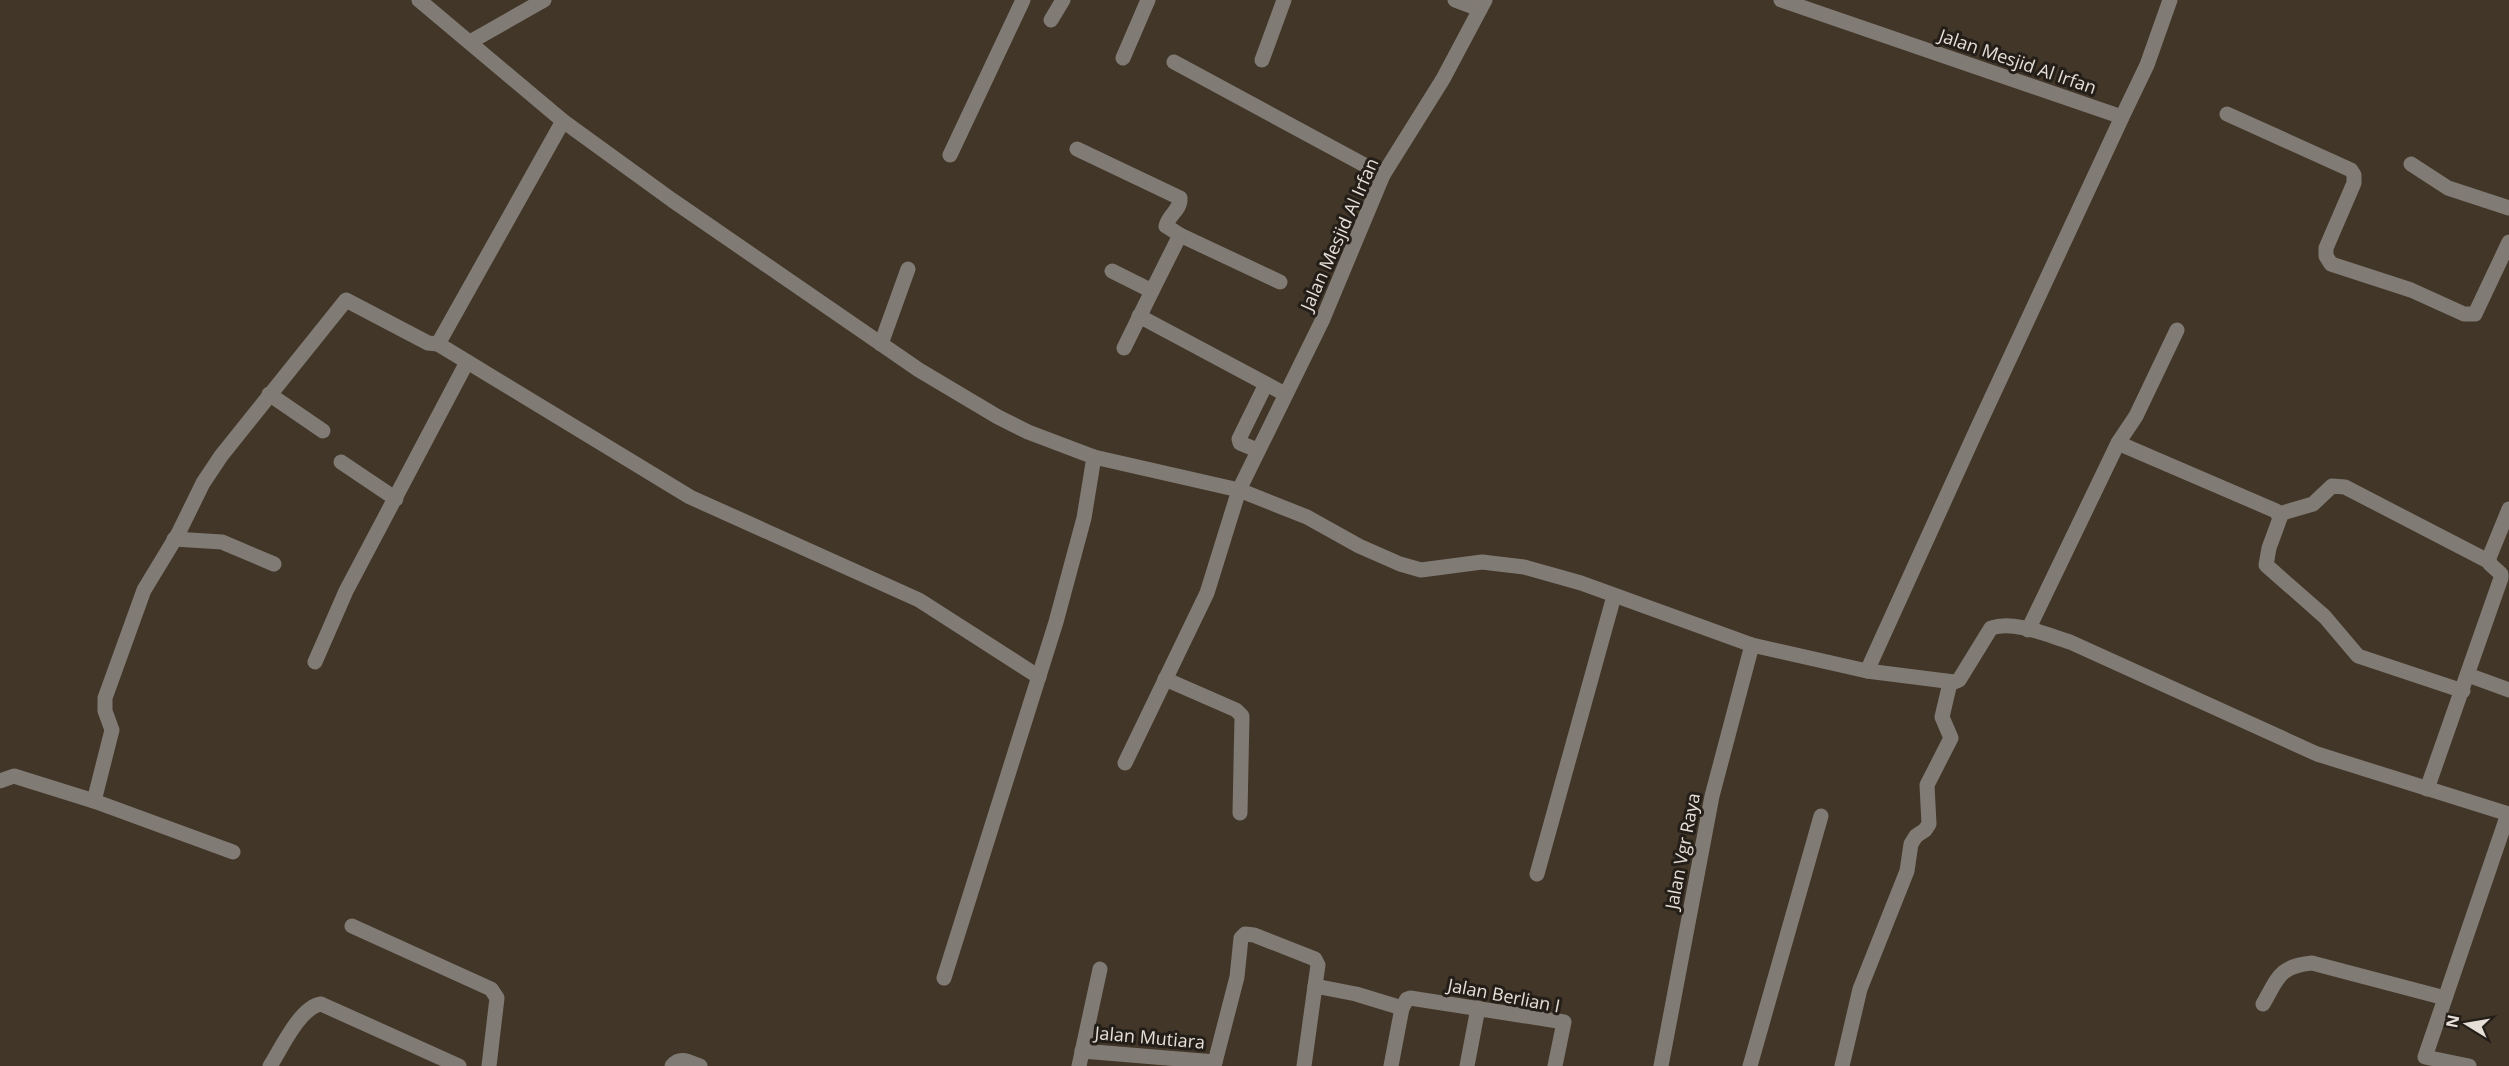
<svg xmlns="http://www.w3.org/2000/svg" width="2509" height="1066" viewBox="0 0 2509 1066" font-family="'Open Sans',sans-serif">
<rect width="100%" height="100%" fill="#413628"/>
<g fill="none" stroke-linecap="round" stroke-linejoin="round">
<g stroke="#807b74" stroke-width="15">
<path d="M419 0 563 121 672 200 919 370 998 417 1028 432 1094 457 1239 490 1307 517 1359 546 1400 564 1421 570 1482 562 1524 567 1581 583 1752 645 1867 671 1954 682 1959 680 1991 628C2014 620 2047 635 2070 642L2317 754 2509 814"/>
<path d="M1455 0 1479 9"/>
<path d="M1781 0 2122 117 2147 65 2170 0"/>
<path d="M1051 20 1063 0"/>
<path d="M470 42 544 0"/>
<path d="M1123 58 1148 0"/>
<path d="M1262 60 1284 0"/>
<path d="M1174 62 1383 175"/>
<path d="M2227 114 2351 170 2354 175V183L2326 248V256L2331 264 2411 290 2464 314H2475L2509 242"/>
<path d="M1077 149 1180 198C1181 210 1168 215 1166 226L1180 235"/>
<path d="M950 155 1023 0"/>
<path d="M2411 164 2448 188 2509 208"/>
<path d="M1112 271 1152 291 1124 348"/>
<path d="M1152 291 1180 235 1280 282"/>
<path d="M1139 316 1285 394"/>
<path d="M438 344 690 497 919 600 1039 677"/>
<path d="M881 344 908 269"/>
<path d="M269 394 323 431"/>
<path d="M2118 443 2276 511 2280 518 2269 548 2266 565 2325 617 2358 656 2463 691"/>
<path d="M1257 450 1240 443 1239 439 1266 384"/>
<path d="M341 462 396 499"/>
<path d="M2279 514 2313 504 2332 486 2345 487 2488 561"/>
<path d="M174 539 222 542 274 564"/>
<path d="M2028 630 2118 443 2136 416 2177 330"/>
<path d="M315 662 346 591 467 362"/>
<path d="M1867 671 1976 431 2122 117"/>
<path d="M2468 675 2509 690"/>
<path d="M1165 679 1236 710 1242 716 1240 813"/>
<path d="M1125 763 1207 593 1239 490 1322 321 1383 175 1443 79 1485 0"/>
<path d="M0 781 14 776 94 801"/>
<path d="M2427 789 2501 578V574L2490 564 2489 558 2509 509"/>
<path d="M233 852 94 801 112 730 105 711V698L144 590 178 534 203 483 221 456 346 300 428 343 438 344 563 121"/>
<path d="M1537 874 1614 596"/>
<path d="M352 926 491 989 497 998 489 1066"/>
<path d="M944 978 1056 622 1084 518 1094 457"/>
<path d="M2263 1004C2278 978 2279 966 2312 963L2445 998"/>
<path d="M1082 1051 1215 1062"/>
<path d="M270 1066C281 1049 300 1007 321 1004L459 1066"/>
<path d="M672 1066C680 1056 689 1062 700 1066"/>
<path d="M1079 1066 1100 969"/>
<path d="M1214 1066 1237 977 1241 938 1245 934 1254 935 1315 959 1318 965 1315 986"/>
<path d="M1304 1066 1315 986 1356 994 1402 1008"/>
<path d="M1391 1066 1402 1008 1407 999 1410 998 1564 1022 1555 1066"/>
<path d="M1467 1066 1478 1008"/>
<path d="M1661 1066 1712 796 1752 645"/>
<path d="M1750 1066 1821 816"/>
<path d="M1842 1066 1860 989 1907 871 1911 844 1916 836 1925 830 1929 824 1927 785 1951 738 1942 717 1950 683"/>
<path d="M2469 1066 2425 1057 2508 814"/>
</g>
</g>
<g text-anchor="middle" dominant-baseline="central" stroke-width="6" stroke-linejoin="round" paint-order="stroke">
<g font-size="18" fill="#e6dfd7" stroke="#231e18">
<text transform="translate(2018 61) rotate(19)">Jalan Mesjid Al Irfan</text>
<text transform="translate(1339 234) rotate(-66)">Jalan Mesjid Al Irfan</text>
<text transform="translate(1682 851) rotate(-79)">Jalan Vgr Raya</text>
<text transform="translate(1504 995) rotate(11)">Jalan Berlian I</text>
<text transform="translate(1150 1037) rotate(5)">Jalan Mutiara</text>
</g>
</g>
<g transform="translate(2467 1024) rotate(281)" stroke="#231e18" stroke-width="4.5" paint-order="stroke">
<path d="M0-4.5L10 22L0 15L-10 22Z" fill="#e6dfd7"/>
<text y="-9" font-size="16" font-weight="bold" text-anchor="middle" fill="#e6dfd7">N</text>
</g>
</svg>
